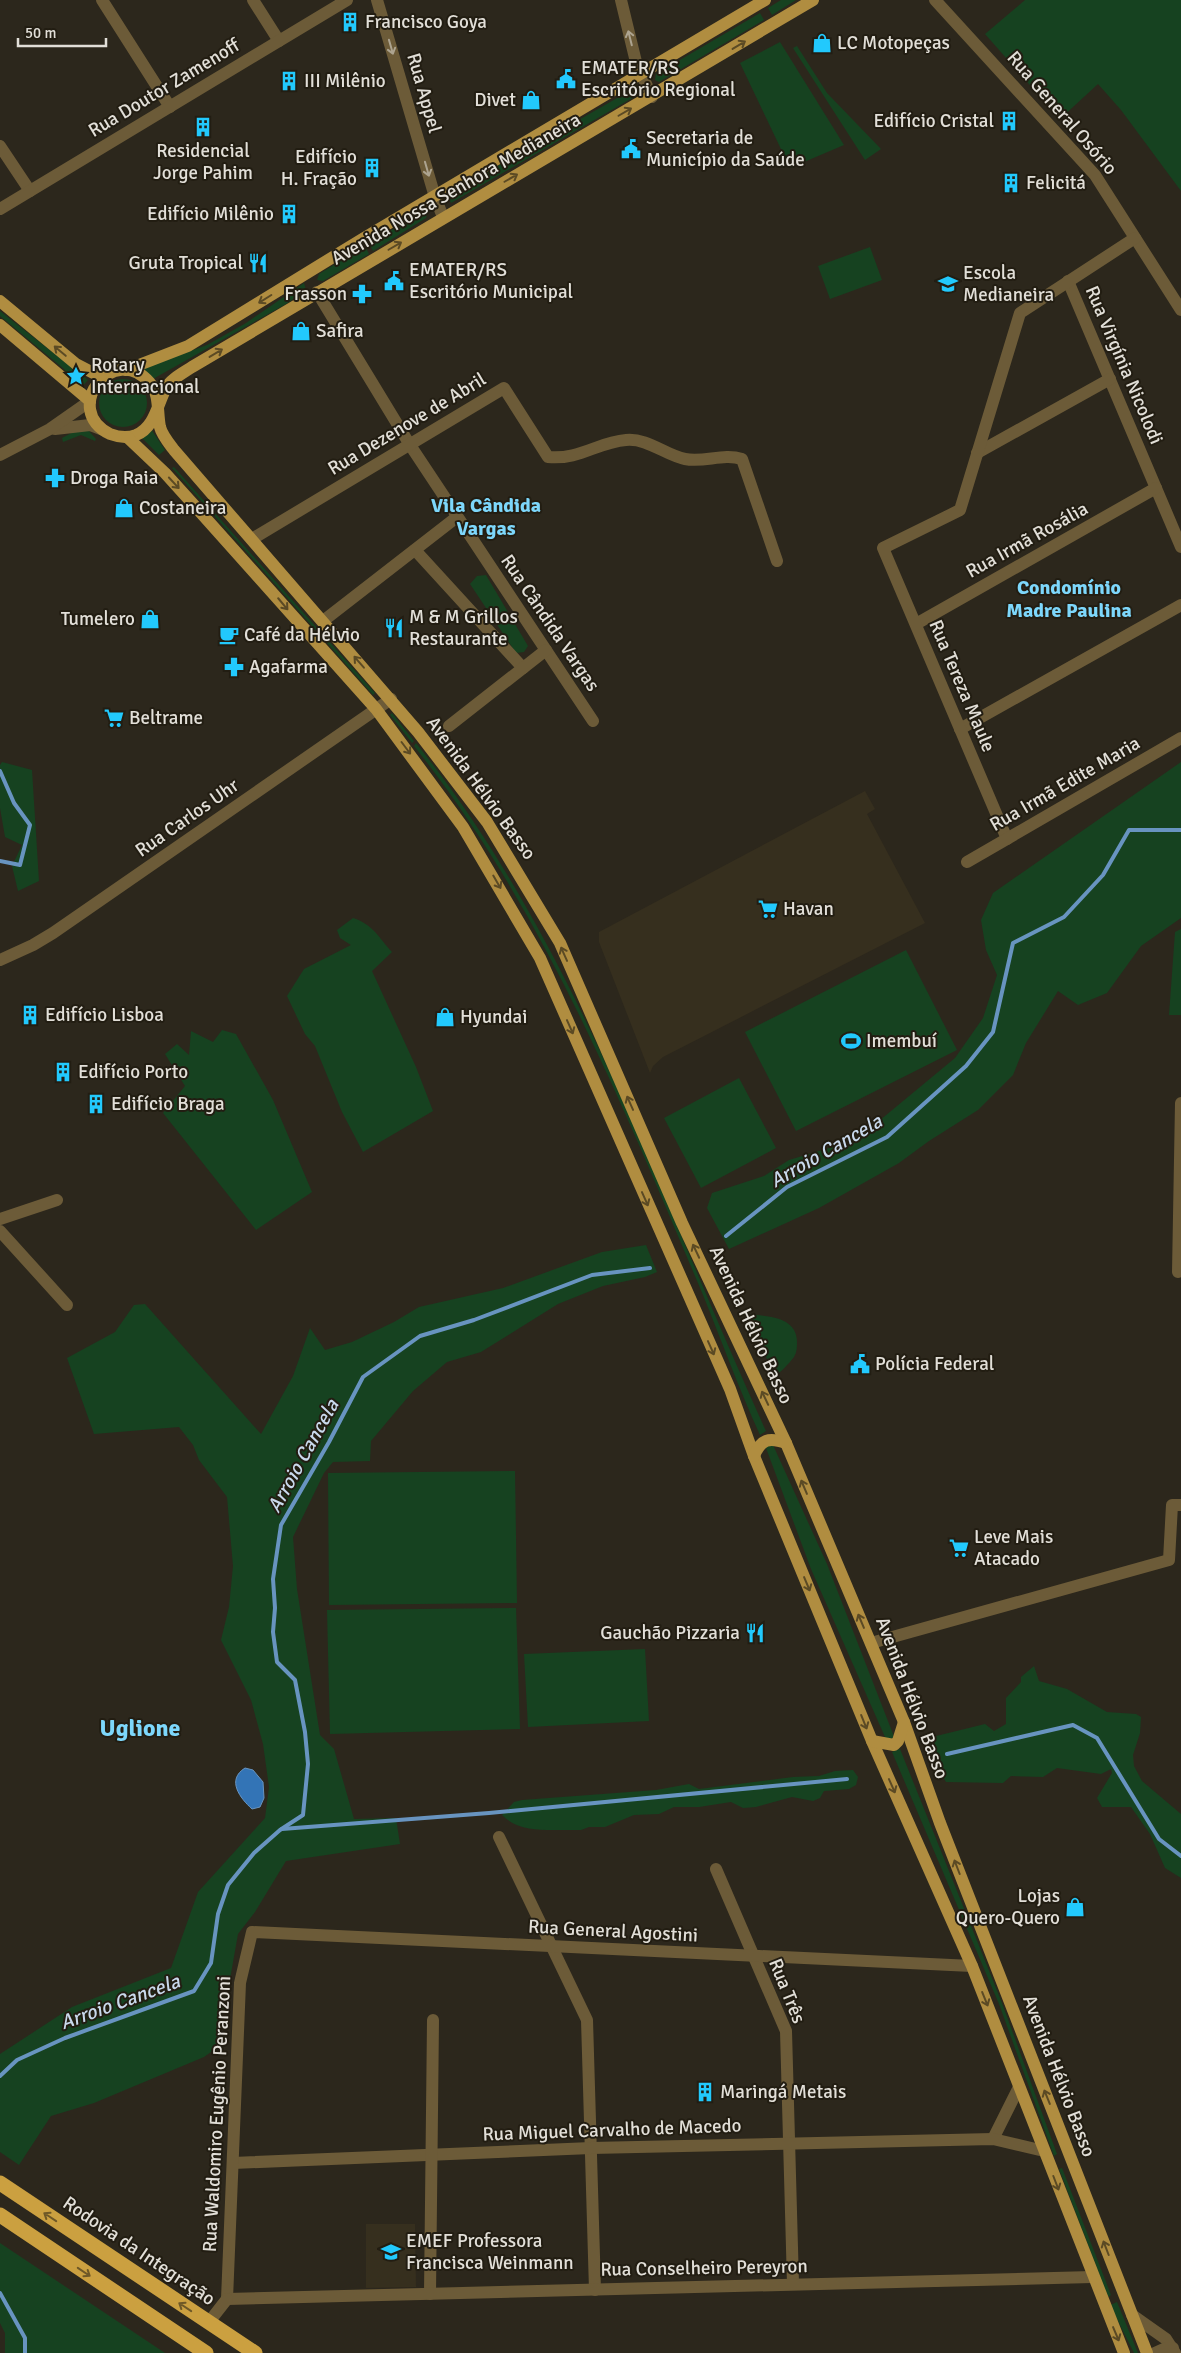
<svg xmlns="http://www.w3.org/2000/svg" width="1181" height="2353" viewBox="0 0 1181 2353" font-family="Signika,sans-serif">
<rect width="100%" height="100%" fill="#2c271c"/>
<g fill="#362f1e">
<path d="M865 791 875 809 867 814 925 923 663 1057 653 1066 650 1073 599 942V932Z"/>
<path d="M366 2224H415L416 2287 366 2288Z"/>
</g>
<g fill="#164220">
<path d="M781 0H796L772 15 768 8Z"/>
<path d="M1025 0H1181V191L1121 110 1098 84 1060 119 985 34Z"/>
<path d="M760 13 764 20 659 82 655 80 656 74Z"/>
<path d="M780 42 844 145 790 168 740 63Z"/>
<path d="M797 46 827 93 881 149 865 160 793 48Z"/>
<path d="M640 85 643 90 641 93 451 203 447 195Z"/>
<path d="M425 211 428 212 426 218 373 251 369 243Z"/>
<path d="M365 246 369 254 323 281 317 280 319 274Z"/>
<path d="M870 247 882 280 830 299 818 266Z"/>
<path d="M304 283 306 290 286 304 153 379 143 368 207 345 246 323Z"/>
<path d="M0 311 88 380 80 389 64 369 0 316Z"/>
<circle cx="123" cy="403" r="24"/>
<path d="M79 429 88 430 96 439 95 441 81 435 63 442 62 438Z"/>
<path d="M151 429 165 450 159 455 141 437Z"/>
<path d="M174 467 375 693 373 695 172 468Z"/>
<path d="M486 575 528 646 524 652 516 653 470 584 477 576Z"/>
<path d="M392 713 414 741 412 743 390 715Z"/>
<path d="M416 743C576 942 661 1202 766 1431L760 1435C739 1389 722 1342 703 1295 623 1106 543 908 414 746Z"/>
<path d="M2 762 32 770 39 881 18 891 12 866 22 845 5 837 0 808V765Z"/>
<path d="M1181 762V918L1141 946 1107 993 1078 1005 1058 991 1026 1043 1013 1075 978 1110 929 1141 899 1163 819 1208 729 1249 707 1208 712 1193 764 1176 789 1160 856 1140 955 1058 983 1018 997 975 986 950 981 920 993 893Z"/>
<path d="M353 918C374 925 378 937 392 952L372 971 416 1067 433 1111 363 1152 342 1112 315 1046 305 1034 287 996 304 969 351 945 340 938 337 930Z"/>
<path d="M1181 929V1015H1169L1175 932Z"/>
<path d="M906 950 957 1050 796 1131 745 1032Z"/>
<path d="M222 1030 236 1034 273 1100 312 1192 256 1230 163 1113 185 1086 165 1054 177 1044 189 1055 191 1031 213 1042Z"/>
<path d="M739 1078 776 1148 701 1188 664 1118Z"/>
<path d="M646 1245 657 1272 645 1277 603 1286 558 1304 481 1352 447 1362 413 1391 371 1441 370 1461 333 1462 324 1473 293 1537 297 1589 320 1735 334 1749 354 1819 396 1818 400 1844 286 1861 255 1912 238 1934 218 2047 204 2057 94 2103 51 2116 19 2165 0 2152V2054L72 2007 171 1968 198 1892 265 1818 269 1787 263 1744 251 1700 221 1640 229 1607 233 1566 227 1497 199 1460 193 1445 179 1427 94 1434 67 1358 115 1332 134 1305 145 1304 261 1434 293 1376 310 1328 325 1350 352 1342 394 1322 419 1307 503 1288 602 1252Z"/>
<path d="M747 1314C766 1316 797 1316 797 1342 797 1347 797 1352 794 1357 789 1364 781 1371 775 1377Z"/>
<path d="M767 1444 773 1445 827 1564 893 1734V1738L889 1740 885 1737 811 1569 766 1448Z"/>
<path d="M515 1471 517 1603 329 1605 328 1473Z"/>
<path d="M516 1608 520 1729 330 1734 327 1610Z"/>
<path d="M645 1649 649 1721 528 1727 524 1654Z"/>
<path d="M1034 1666 1039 1681 1067 1689 1107 1712 1136 1714 1141 1717 1140 1733 1133 1755 1134 1766 1142 1781 1181 1814V1878L1165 1868 1150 1834 1131 1807H1102L1097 1798 1112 1773 1111 1769 1101 1774 1057 1768 1043 1777 1011 1776 1003 1783 946 1782 935 1763 928 1738 985 1724 994 1731 1006 1724V1698L1021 1682V1677Z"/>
<path d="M900 1749 1002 2003 1057 2154 1054 2156 999 2004 892 1752Z"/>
<path d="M853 1770 858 1777 856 1785 849 1789 824 1791 820 1798 813 1801 792 1797 756 1807 743 1808 731 1802 699 1807H674L659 1814 634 1815 605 1827H589L581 1830C555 1829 521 1835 502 1815L514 1802 522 1800 656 1790 689 1784 699 1789 793 1777 819 1776 835 1771Z"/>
<path d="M1062 2168 1111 2295 1108 2297 1059 2169Z"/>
<path d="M0 2243 165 2353H5V2333L0 2323Z"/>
<path d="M1117 2302 1138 2353H1134L1110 2305Z"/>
</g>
<path fill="#3374b6" stroke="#6894c0" d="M245 1768 253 1770 263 1782 264 1798 260 1807 252 1809C240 1798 226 1780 245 1768Z"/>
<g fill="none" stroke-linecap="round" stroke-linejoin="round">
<g stroke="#6894c0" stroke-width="4">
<path d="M0 771 14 803 30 825 20 865 0 861"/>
<path d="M726 1236 787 1187 887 1137 966 1066 993 1032 1013 943 1064 917 1103 875 1129 830H1181"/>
<path d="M947 1754 1073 1725 1097 1738 1159 1839 1181 1856"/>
<path d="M282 1829 489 1813 847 1779"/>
<path d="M0 2076 17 2060 65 2038 194 1991 211 1963 218 1914 228 1885 254 1853 280 1830 303 1815 308 1764 305 1732 295 1680 277 1662 273 1632 275 1608 273 1579 281 1525 329 1442 363 1377 420 1336 474 1320 592 1275 650 1268"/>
<path d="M0 2293 25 2338V2353"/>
</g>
<g stroke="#6c5b38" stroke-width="12">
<path d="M102 0 170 107"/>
<path d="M253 0 279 41"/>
<path d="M377 0 435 197 443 217"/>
<path d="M621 0 636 62 652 97"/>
<path d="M935 0 1095 175 1181 310"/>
<path d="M0 146 30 191"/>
<path d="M0 209 347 0"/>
<path d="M1068 281 1181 547"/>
<path d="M317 292 410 445 593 721"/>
<path d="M55 429 90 425 103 430"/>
<path d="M977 453 1110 379"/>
<path d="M0 455 50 429 90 401"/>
<path d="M252 539 504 388 548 457C580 460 598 442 626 440 648 438 665 455 685 459 704 463 723 453 742 459L777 561"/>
<path d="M415 550 523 668"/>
<path d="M323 621 457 517"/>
<path d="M916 624 1156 488"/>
<path d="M449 726 546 650"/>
<path d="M960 729 1181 605"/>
<path d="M1007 839 883 548 960 510 1020 313 1135 238"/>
<path d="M967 862 1181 738"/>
<path d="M0 960 33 945 53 933 391 699"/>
<path d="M0 1219 57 1200"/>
<path d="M0 1231 67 1305"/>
<path d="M1178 1272 1181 1103"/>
<path d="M871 1643 1169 1560 1172 1505H1181"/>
<path d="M499 1837 587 2020 595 2290"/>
<path d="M716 1869 786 2031 793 2284"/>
<path d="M993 2139 1019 2087"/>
<path d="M233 2163 591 2148 993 2139 1044 2151"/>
<path d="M430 2294 433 2020"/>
<path d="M227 2299 240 1983 252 1932 972 1966"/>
<path d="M227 2299 1092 2277"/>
<path d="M1132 2315 1166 2339 1175 2353"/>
<path d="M209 2322 227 2299"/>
<path d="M1155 2353 1166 2348H1173"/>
</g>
<g stroke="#b08d40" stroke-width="12">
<path d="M813 0 192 367C183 373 171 379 166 388 157 405 155 427 136 435 128 438 118 437 110 434 60 409 114 341 150 383 160 394 157 413 160 427 162 435 168 442 174 450L418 732 487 822 560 943 682 1223 786 1443 904 1722 940 1823 1147 2353"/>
<path d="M0 301 76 364 101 377"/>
<path d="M0 325 90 401"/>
<path d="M126 370 188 346 364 238 765 0"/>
<path d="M127 437 165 473 193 504 376 709 463 827 540 958 730 1389 754 1456 872 1741 972 1966 1124 2353"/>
<path d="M754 1456C761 1439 769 1437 786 1443"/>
<path d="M872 1741 894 1745 898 1741 904 1722"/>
</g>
<g stroke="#cba040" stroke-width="15">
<path d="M0 2183 255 2353"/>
<path d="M0 2215 206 2353"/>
</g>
</g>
<defs><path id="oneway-shaft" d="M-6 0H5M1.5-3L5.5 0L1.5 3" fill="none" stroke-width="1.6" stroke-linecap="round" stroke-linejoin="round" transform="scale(1.25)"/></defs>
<g stroke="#ada490">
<use href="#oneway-shaft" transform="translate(630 38) rotate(-104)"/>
<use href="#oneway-shaft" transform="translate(391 47) rotate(74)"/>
<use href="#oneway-shaft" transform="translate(427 169) rotate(74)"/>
</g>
<g stroke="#5b4a24">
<use href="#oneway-shaft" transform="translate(739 45) rotate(-31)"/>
<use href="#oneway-shaft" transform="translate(625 112) rotate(-30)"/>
<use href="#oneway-shaft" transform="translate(511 178) rotate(-30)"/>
<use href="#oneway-shaft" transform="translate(395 246) rotate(-30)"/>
<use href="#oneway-shaft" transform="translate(265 299) rotate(148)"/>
<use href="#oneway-shaft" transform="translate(60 351) rotate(-140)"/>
<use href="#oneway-shaft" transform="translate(216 353) rotate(-31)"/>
<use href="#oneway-shaft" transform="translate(174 483) rotate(47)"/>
<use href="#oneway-shaft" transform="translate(283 604) rotate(50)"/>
<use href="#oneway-shaft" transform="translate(359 662) rotate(-131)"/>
<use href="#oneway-shaft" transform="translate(406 748) rotate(53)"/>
<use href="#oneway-shaft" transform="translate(497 882) rotate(60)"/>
<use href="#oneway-shaft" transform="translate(564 954) rotate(-114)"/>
<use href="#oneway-shaft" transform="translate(570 1027) rotate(66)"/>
<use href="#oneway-shaft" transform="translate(630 1103) rotate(-114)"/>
<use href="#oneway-shaft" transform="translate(645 1199) rotate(66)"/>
<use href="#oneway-shaft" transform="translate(696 1251) rotate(-115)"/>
<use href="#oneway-shaft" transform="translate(711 1348) rotate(66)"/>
<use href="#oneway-shaft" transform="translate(765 1398) rotate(-115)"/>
<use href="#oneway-shaft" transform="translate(804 1487) rotate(-113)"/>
<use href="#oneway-shaft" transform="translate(807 1584) rotate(67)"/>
<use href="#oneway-shaft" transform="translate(861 1621) rotate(-113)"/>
<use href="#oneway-shaft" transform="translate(864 1722) rotate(68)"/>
<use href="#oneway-shaft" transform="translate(892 1786) rotate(66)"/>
<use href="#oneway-shaft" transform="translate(957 1867) rotate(-111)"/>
<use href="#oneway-shaft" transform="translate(985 1999) rotate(68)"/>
<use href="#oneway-shaft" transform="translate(1047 2097) rotate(-112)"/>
<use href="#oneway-shaft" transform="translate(1056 2183) rotate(69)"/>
<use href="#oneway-shaft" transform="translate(1106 2248) rotate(-111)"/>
<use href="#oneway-shaft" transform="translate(1116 2334) rotate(67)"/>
</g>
<g stroke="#6e5827">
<use href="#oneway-shaft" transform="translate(50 2217) rotate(-146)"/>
<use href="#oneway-shaft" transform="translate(84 2272) rotate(34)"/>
<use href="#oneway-shaft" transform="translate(185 2307) rotate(-146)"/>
</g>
<defs>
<symbol id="building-bare" viewBox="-9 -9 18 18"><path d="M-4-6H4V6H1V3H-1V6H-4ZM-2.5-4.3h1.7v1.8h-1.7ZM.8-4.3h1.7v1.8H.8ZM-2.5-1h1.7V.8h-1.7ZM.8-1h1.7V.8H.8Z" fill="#22c9fd" stroke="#221d12" stroke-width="2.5" paint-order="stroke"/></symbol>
<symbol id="shop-bare" viewBox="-9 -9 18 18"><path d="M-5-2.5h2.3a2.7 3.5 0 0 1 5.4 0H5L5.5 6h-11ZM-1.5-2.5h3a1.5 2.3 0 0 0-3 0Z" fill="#22c9fd" stroke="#221d12" stroke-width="2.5" paint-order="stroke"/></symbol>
<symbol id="civic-bare" viewBox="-9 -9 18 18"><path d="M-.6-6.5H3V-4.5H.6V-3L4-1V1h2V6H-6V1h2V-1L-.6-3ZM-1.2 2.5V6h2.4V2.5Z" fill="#22c9fd" stroke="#221d12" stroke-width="2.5" paint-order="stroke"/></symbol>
<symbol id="restaurant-bare" viewBox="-9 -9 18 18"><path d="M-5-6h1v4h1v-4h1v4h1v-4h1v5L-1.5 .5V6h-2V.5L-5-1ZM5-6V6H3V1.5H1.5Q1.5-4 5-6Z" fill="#22c9fd" stroke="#221d12" stroke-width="2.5" paint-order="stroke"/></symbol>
<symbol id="school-bare" viewBox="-9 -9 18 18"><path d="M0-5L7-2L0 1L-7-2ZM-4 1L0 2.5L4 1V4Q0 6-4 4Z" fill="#22c9fd" stroke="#221d12" stroke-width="2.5" paint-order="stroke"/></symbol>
<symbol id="pharmacy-bare" viewBox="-9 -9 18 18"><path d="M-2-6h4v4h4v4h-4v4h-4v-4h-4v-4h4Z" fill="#22c9fd" stroke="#221d12" stroke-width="2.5" paint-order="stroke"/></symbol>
<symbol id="sight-bare" viewBox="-9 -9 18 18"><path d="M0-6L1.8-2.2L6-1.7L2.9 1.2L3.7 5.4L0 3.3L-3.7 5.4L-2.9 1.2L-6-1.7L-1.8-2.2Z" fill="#22c9fd" stroke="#221d12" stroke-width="2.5" paint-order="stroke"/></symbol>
<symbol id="cafe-bare" viewBox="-9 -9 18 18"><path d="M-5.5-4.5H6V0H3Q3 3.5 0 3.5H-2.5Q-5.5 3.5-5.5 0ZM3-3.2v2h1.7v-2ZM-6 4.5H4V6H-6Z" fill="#22c9fd" stroke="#221d12" stroke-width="2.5" paint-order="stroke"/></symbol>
<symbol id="supermarket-bare" viewBox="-9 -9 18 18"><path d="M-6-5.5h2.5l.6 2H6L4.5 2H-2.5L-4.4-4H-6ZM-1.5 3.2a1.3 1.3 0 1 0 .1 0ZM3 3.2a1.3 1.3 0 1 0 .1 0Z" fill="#22c9fd" stroke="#221d12" stroke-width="2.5" paint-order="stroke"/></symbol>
<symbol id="stadium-bare" viewBox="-9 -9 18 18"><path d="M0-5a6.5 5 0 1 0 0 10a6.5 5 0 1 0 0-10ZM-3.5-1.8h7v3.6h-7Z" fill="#22c9fd" stroke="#221d12" stroke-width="2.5" paint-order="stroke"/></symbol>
</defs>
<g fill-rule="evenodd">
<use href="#building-bare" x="336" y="8" width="28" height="28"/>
<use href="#shop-bare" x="808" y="29" width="28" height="28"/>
<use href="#civic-bare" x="552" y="65" width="28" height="28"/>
<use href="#building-bare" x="275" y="67" width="28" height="28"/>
<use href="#shop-bare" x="517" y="86" width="28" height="28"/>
<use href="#building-bare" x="995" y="107" width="28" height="28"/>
<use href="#building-bare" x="189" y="113" width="28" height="28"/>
<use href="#civic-bare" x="617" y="135" width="28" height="28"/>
<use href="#building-bare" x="358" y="154" width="28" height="28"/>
<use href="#building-bare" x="997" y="169" width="28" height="28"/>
<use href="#building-bare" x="275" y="200" width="28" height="28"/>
<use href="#restaurant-bare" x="244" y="249" width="28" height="28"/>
<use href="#civic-bare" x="380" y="267" width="28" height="28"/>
<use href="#school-bare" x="934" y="270" width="28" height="28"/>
<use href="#pharmacy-bare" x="348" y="280" width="28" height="28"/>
<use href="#shop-bare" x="287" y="317" width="28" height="28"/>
<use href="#sight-bare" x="62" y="362" width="28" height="28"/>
<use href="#pharmacy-bare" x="41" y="464" width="28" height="28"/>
<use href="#shop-bare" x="110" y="494" width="28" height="28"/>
<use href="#shop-bare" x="136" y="605" width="28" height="28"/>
<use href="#restaurant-bare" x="380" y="614" width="28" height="28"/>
<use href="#cafe-bare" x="215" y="621" width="28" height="28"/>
<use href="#pharmacy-bare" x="220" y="653" width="28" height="28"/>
<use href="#supermarket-bare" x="100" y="704" width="28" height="28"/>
<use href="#supermarket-bare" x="754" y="895" width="28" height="28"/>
<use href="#building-bare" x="16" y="1001" width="28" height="28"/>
<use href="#shop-bare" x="431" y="1003" width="28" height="28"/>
<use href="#stadium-bare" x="837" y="1027" width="28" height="28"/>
<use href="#building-bare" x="49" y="1058" width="28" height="28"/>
<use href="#building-bare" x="82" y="1090" width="28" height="28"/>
<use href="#civic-bare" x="846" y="1350" width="28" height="28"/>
<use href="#supermarket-bare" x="945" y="1534" width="28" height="28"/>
<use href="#restaurant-bare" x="741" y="1619" width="28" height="28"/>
<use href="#shop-bare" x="1061" y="1893" width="28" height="28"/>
<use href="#building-bare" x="691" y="2078" width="28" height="28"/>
<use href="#school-bare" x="377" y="2238" width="28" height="28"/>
</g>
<g text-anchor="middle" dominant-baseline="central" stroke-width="4" stroke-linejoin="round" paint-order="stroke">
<g font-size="19" fill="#e2dfd8" stroke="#221d12" text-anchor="start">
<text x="365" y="22">Francisco Goya</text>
<text x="837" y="43">LC Motopeças</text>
<text x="581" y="68">EMATER/RS<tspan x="581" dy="22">Escritório Regional</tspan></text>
<text x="304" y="81">III Milênio</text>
<text x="516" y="100" text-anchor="end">Divet</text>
<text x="994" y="121" text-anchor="end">Edifício Cristal</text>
<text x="646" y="138">Secretaria de<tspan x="646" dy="22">Município da Saúde</tspan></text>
<text x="203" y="151" text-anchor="middle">Residencial<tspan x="203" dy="22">Jorge Pahim</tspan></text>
<text x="357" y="157" text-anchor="end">Edifício<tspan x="357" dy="22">H. Fração</tspan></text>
<text x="1026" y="183">Felicitá</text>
<text x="274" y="214" text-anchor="end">Edifício Milênio</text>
<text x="243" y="263" text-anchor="end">Gruta Tropical</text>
<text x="409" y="270">EMATER/RS<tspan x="409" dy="22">Escritório Municipal</tspan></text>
<text x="963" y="273">Escola<tspan x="963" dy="22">Medianeira</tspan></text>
<text x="347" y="294" text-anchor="end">Frasson</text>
<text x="316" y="331">Safira</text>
<text x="91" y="365">Rotary<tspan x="91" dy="22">Internacional</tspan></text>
<text x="70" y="478">Droga Raia</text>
<text x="139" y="508">Costaneira</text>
<text x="409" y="617">M &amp; M Grillos<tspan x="409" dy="22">Restaurante</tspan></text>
<text x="135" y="619" text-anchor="end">Tumelero</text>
<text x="244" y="635">Café da Hélvio</text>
<text x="249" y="667">Agafarma</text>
<text x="129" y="718">Beltrame</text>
<text x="783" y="909">Havan</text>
<text x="45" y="1015">Edifício Lisboa</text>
<text x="460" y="1017">Hyundai</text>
<text x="866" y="1041">Imembuí</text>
<text x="78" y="1072">Edifício Porto</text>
<text x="111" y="1104">Edifício Braga</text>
<text x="875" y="1364">Polícia Federal</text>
<text x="974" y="1537">Leve Mais<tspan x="974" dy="22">Atacado</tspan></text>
<text x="740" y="1633" text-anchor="end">Gauchão Pizzaria</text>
<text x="1060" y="1896" text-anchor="end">Lojas<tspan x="1060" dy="22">Quero-Quero</tspan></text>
<text x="720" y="2092">Maringá Metais</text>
<text x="406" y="2241">EMEF Professora<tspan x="406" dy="22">Francisca Weinmann</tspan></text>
</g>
<g font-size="19" fill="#e2dfd8" stroke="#221d12">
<text transform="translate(164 88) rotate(-31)">Rua Doutor Zamenoff</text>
<text transform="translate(424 93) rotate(74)">Rua Appel</text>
<text transform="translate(1062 113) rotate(49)">Rua General Osório</text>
<text transform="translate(456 189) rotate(-30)">Avenida Nossa Senhora Medianeira</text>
<text transform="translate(1124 365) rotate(67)">Rua Virgínia Nicolodi</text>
<text transform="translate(407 424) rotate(-31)">Rua Dezenove de Abril</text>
<text transform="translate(1027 540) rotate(-29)">Rua Irmã Rosália</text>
<text transform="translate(550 623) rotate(56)">Rua Cândida Vargas</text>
<text transform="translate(962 686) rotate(67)">Rua Tereza Maule</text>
<text transform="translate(1065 784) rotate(-30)">Rua Irmã Edite Maria</text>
<text transform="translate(481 788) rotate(54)">Avenida Hélvio Basso</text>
<text transform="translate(187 818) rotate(-35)">Rua Carlos Uhr</text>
<text transform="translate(751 1325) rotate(65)">Avenida Hélvio Basso</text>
<text transform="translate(912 1698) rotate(69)">Avenida Hélvio Basso</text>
<text transform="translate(613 1931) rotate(3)">Rua General Agostini</text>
<text transform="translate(787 1991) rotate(68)">Rua Três</text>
<text transform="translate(1059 2076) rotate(69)">Avenida Hélvio Basso</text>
<text transform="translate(217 2114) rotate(-87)">Rua Waldomiro Eugênio Peranzoni</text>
<text transform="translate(612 2130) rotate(-2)">Rua Miguel Carvalho de Macedo</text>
<text transform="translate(139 2251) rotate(34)">Rodovia da Integração</text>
<text transform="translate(704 2268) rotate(-1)">Rua Conselheiro Pereyron</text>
</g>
<g font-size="20" font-weight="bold" fill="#7dd7fb" stroke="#221d12">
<text x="486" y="505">Vila Cândida<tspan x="486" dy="23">Vargas</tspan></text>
<text x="1069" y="587">Condomínio<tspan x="1069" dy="23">Madre Paulina</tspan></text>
</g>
<g font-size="20" font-style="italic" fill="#c9d9ec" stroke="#221d12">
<text transform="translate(826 1151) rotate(-30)">Arroio Cancela</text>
<text transform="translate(303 1456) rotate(-61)">Arroio Cancela</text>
<text transform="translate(120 2002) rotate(-20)">Arroio Cancela</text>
</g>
<g font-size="24" font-weight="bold" fill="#7dd7fb" stroke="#221d12">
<text x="140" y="1728">Uglione</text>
</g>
</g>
<path d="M18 38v8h88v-8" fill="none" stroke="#e2dfd8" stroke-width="2.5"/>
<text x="25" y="38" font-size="15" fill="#e2dfd8" stroke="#221d12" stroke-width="4" paint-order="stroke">50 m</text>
</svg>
